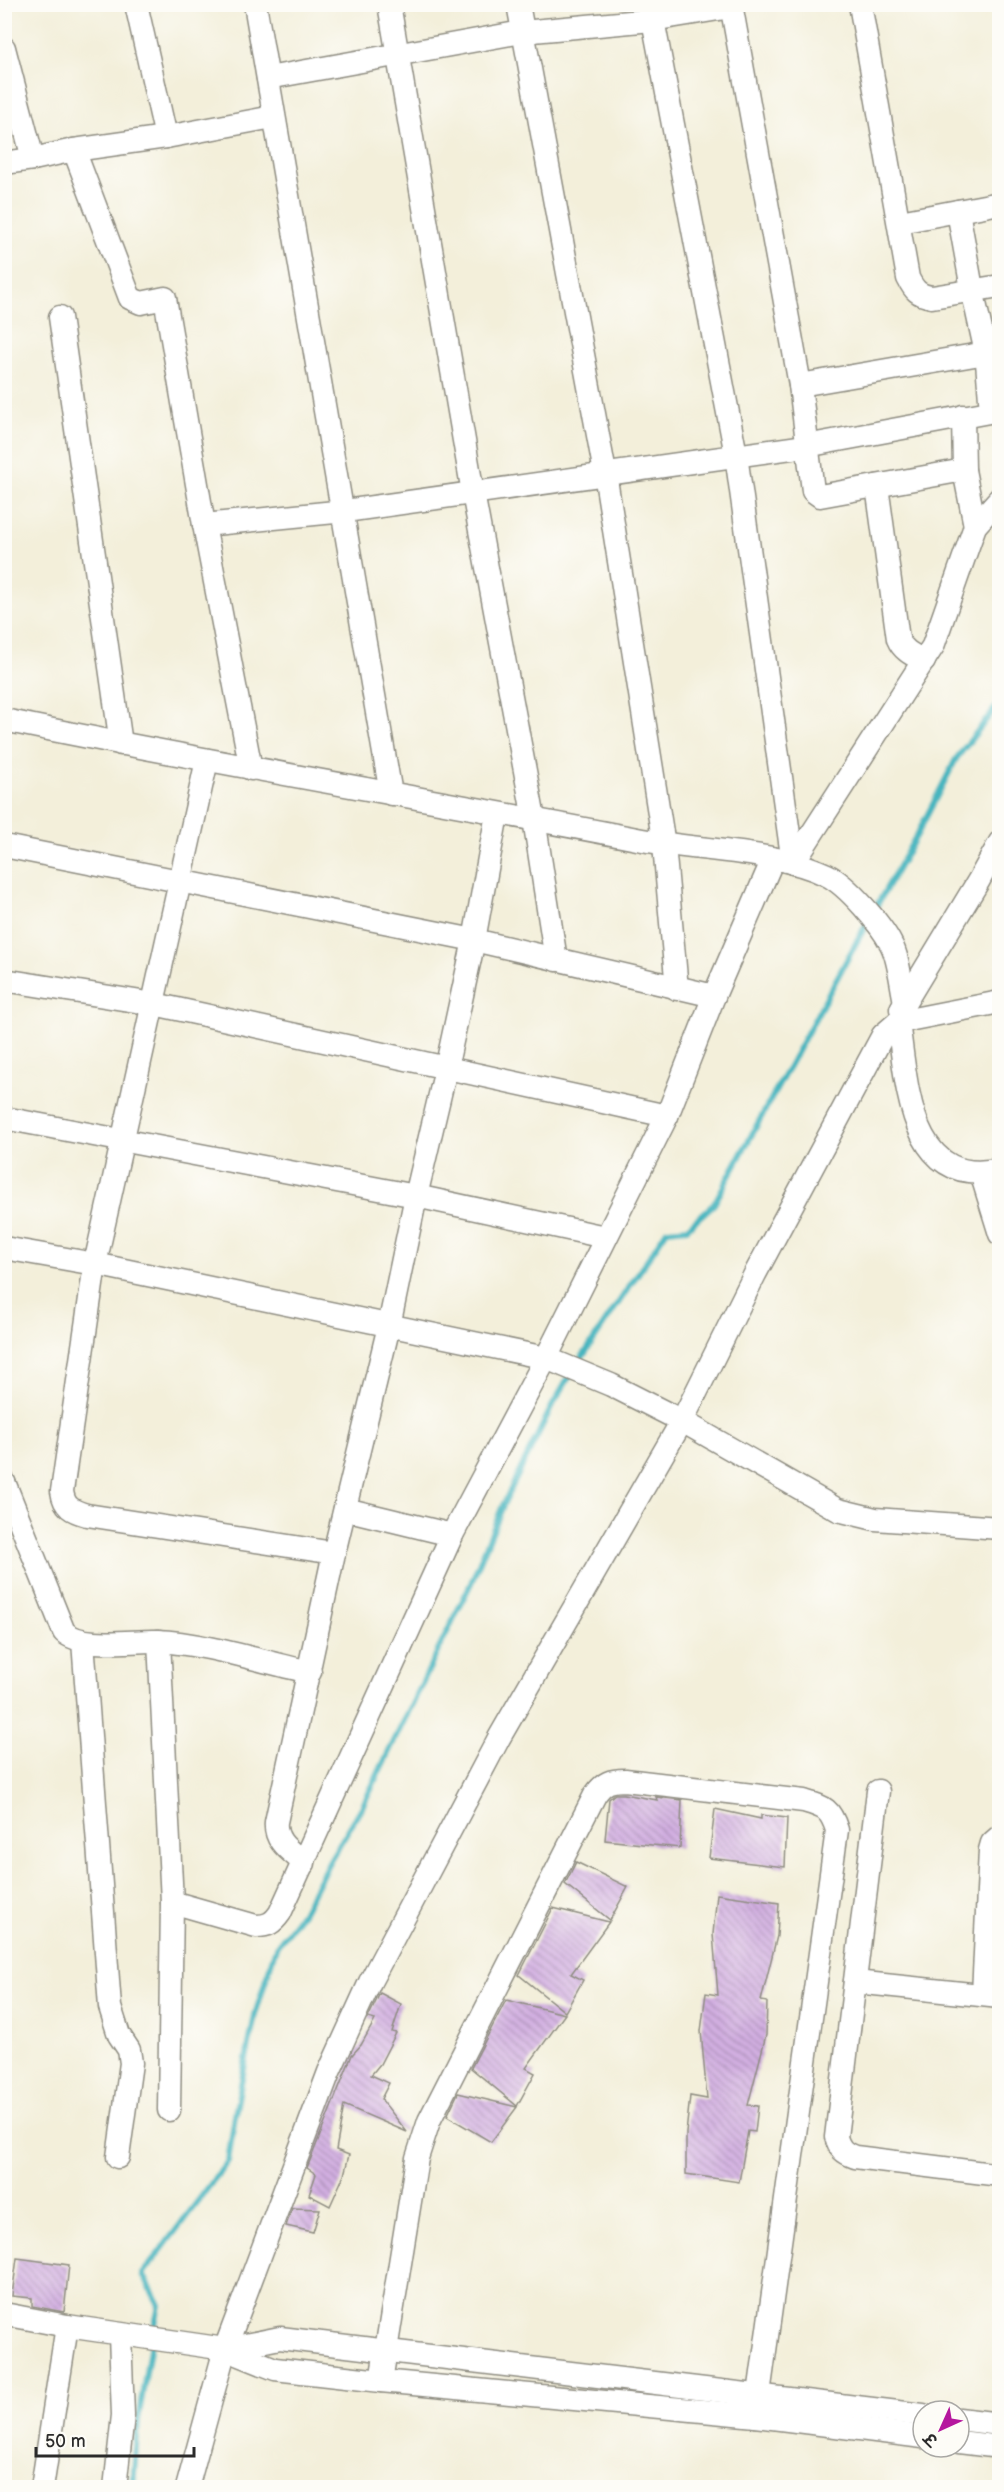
<svg xmlns="http://www.w3.org/2000/svg" width="1004" height="2492" viewBox="0 0 1004 2492" font-family="'Balsamiq Sans','Playpen Sans Deva',sans-serif">
<defs>
<pattern id="building-back-hatch" width="6" height="6" patternUnits="userSpaceOnUse" patternTransform="scale(1.5)"><rect width="6" height="6" fill="#d2afe1"/><path d="M-1 5l2 2M0 0l6 6M5-1l2 2" fill="none" stroke="#ab8fb7"/></pattern>
</defs>
<rect width="100%" height="100%" fill="#fdfcf7"/>
<filter id="ink" filterUnits="userSpaceOnUse"><feTurbulence type="fractalNoise" baseFrequency=".0167" numOctaves="2"/><feDisplacementMap in="SourceGraphic" scale="12" xChannelSelector="R" yChannelSelector="G"/><feConvolveMatrix kernelMatrix="1 2 1 2 8 2 1 2 1" color-interpolation-filters="sRGB"/></filter>
<filter id="wash" filterUnits="userSpaceOnUse"><feTurbulence type="fractalNoise" baseFrequency=".008" numOctaves="4" result="noise"/><feDisplacementMap in="SourceGraphic" scale="24" xChannelSelector="R" yChannelSelector="G"/><feGaussianBlur stdDeviation="1.35" result="paint"/><feColorMatrix in="noise" values="0 0 0 0 0 0 0 0 0 0 0 0 0 0 0 0 0 1.4 0 .05"/><feComposite in="paint" operator="in"/></filter>
<g filter="url(#wash)">
<rect width="100%" height="100%" fill="#f3efda"/>
<g fill="none" stroke-linecap="round" stroke-linejoin="round">
<g stroke="#46b5bf" stroke-width="6">
<path d="M873 912 918 833 956 759 1000 702"/>
<path d="M577 1365 667 1230 687 1228 714 1204 868 921"/>
<path d="M153 2333 159 2305 143 2274 228 2161 236 2109 255 2015 276 1947 302 1913 330 1860 362 1807 471 1583 504 1503 551 1408 571 1374"/>
<path d="M133 2488 138 2420 151 2343"/>
</g>
</g>
<g id="blocks">
<g fill="url(#building-back-hatch)">
<path d="M624 1794 657 1800 656 1797 682 1800 680 1848 605 1840 609 1799 615 1794Z"/>
<path d="M715 1809 761 1819V1815L787 1818 785 1867 709 1858Z"/>
<path d="M576 1862 628 1887 610 1920 565 1884Z"/>
<path d="M717 1894 779 1903 777 1936 761 2001 767 2002 766 2035 748 2105 758 2106 755 2132 748 2131 739 2182 686 2174V2133L690 2096 707 2099 701 2031 706 1993 718 1995 713 1934Z"/>
<path d="M553 1908 609 1922 571 1974 583 1980 565 2012 519 1975Z"/>
<path d="M380 1993 401 2004 392 2032 396 2033 380 2064 371 2075 389 2083 381 2099 407 2132 344 2105 336 2150 349 2155 344 2175 330 2206 309 2195 316 2174 307 2168 352 2055 361 2045 375 2020 368 2018Z"/>
<path d="M506 2000 565 2014 526 2068 535 2073 517 2106 471 2068Z"/>
<path d="M458 2093 517 2107 491 2142 447 2116Z"/>
<path d="M292 2208 320 2209 313 2232 286 2226Z"/>
<path d="M17 2258 69 2265 64 2312 32 2306V2298L12 2296Z"/>
</g>
</g>
</g>
<g filter="url(#ink)">
<use href="#blocks" fill-opacity="0" stroke="#8f8d82" stroke-width="1.5"/>
<g fill="none" stroke-linecap="round" stroke-linejoin="round">
<defs>
<g id="minor">
<path d="M136 4 166 137"/>
<path d="M255 4C301 268 348 531 391 794"/>
<path d="M389 4 473 493 534 819 556 960"/>
<path d="M518 4 605 473 664 845 677 989"/>
<path d="M650 4 736 455 793 863"/>
<path d="M731 4 800 385 986 353 987 362 1000 360"/>
<path d="M860 4 908 278C914 290 918 295 932 297L1000 286"/>
<path d="M4 48 33 159 74 150 130 298 141 303 165 298 204 525 251 769"/>
<path d="M268 78 522 32 652 20 731 7"/>
<path d="M74 150 166 137 273 117"/>
<path d="M4 163 33 159"/>
<path d="M958 211 972 289 986 353"/>
<path d="M900 222 1000 203"/>
<path d="M60 317 121 744"/>
<path d="M987 362 991 411"/>
<path d="M800 385 813 491 820 496 964 470"/>
<path d="M963 416 964 470 975 526"/>
<path d="M877 486 898 639C903 651 913 655 924 661"/>
<path d="M204 525 345 511 806 446 1000 410"/>
<path d="M4 720C215 764 426 798 637 839 695 851 776 850 827 875 847 885 881 924 891 944 899 958 901 985 905 1002"/>
<path d="M207 760 95 1264 62 1491C64 1507 72 1511 87 1515L334 1553"/>
<path d="M4 846 474 940 714 996"/>
<path d="M793 863 933 646 975 526 1000 498"/>
<path d="M4 980 154 1004 667 1116"/>
<path d="M901 1009 979 880 1000 842"/>
<path d="M898 1022C907 1083 909 1190 1000 1169"/>
<path d="M4 1118 416 1196 605 1237"/>
<path d="M981 1173 1000 1234"/>
<path d="M4 1248 95 1264 546 1358 611 1385 682 1421 838 1510 875 1519 1000 1528"/>
<path d="M4 1482 64 1632C83 1649 131 1640 157 1641 204 1643 263 1662 310 1672"/>
<path d="M345 1509 452 1535"/>
<path d="M83 1641 110 2007 119 2035 129 2050 131 2063 118 2157"/>
<path d="M159 1641 172 1902 169 2110"/>
<path d="M878 1791 836 2137C839 2149 844 2153 855 2157L1000 2175"/>
<path d="M304 1863C291 1851 274 1842 276 1822L334 1553 389 1326 416 1196 446 1069 474 940 497 814"/>
<path d="M172 1902 256 1926C268 1926 273 1923 280 1913L452 1535 546 1358 667 1116 714 996 773 859"/>
<path d="M855 1982 1000 1997"/>
<path d="M983 1994 990 1850 992 1843 1000 1836"/>
<path d="M4 2314 67 2326 225 2349 275 2369 381 2381 756 2416 923 2437"/>
<path d="M225 2349 280 2338 923 2415"/>
<path d="M381 2381 417 2158 429 2121 595 1795C604 1782 611 1780 625 1780L804 1801C824 1807 830 1808 837 1830L756 2416"/>
<path d="M959 2419 1000 2424"/>
<path d="M959 2442 1000 2447"/>
<path d="M42 2488 67 2326"/>
<path d="M115 2488 123 2415 120 2335"/>
<path d="M187 2488 225 2349 329 2072 370 1982 499 1738 682 1421 755 1274 883 1035 898 1022 1000 1002"/>
</g>
</defs>
<use href="#minor" stroke="#8f8d82" stroke-width="25"/>
<use href="#minor" stroke="#fff" stroke-width="22"/>
</g>
</g>
<rect width="1004" height="2492" fill="none" stroke="#fdfcf7" stroke-width="24"/>
<g transform="translate(941 2429) rotate(225)"><circle r="28" fill="#fdfcf7" stroke="#a9a8a5" stroke-width="1.5"/>
<path d="M0-4.5L10 22L0 15L-10 22Z" fill="#b5179e"/>
<text y="-9" font-size="16" font-weight="bold" text-anchor="middle" fill="#2b2b2b">उ</text>
</g>
<path d="M36 2447v9h158v-9" fill="none" stroke="#2b2b2b" stroke-width="3"/>
<text x="45" y="2447" font-size="18" fill="#2b2b2b" stroke="#fdfcf7" stroke-width="4.5" paint-order="stroke">50 m</text>
</svg>
